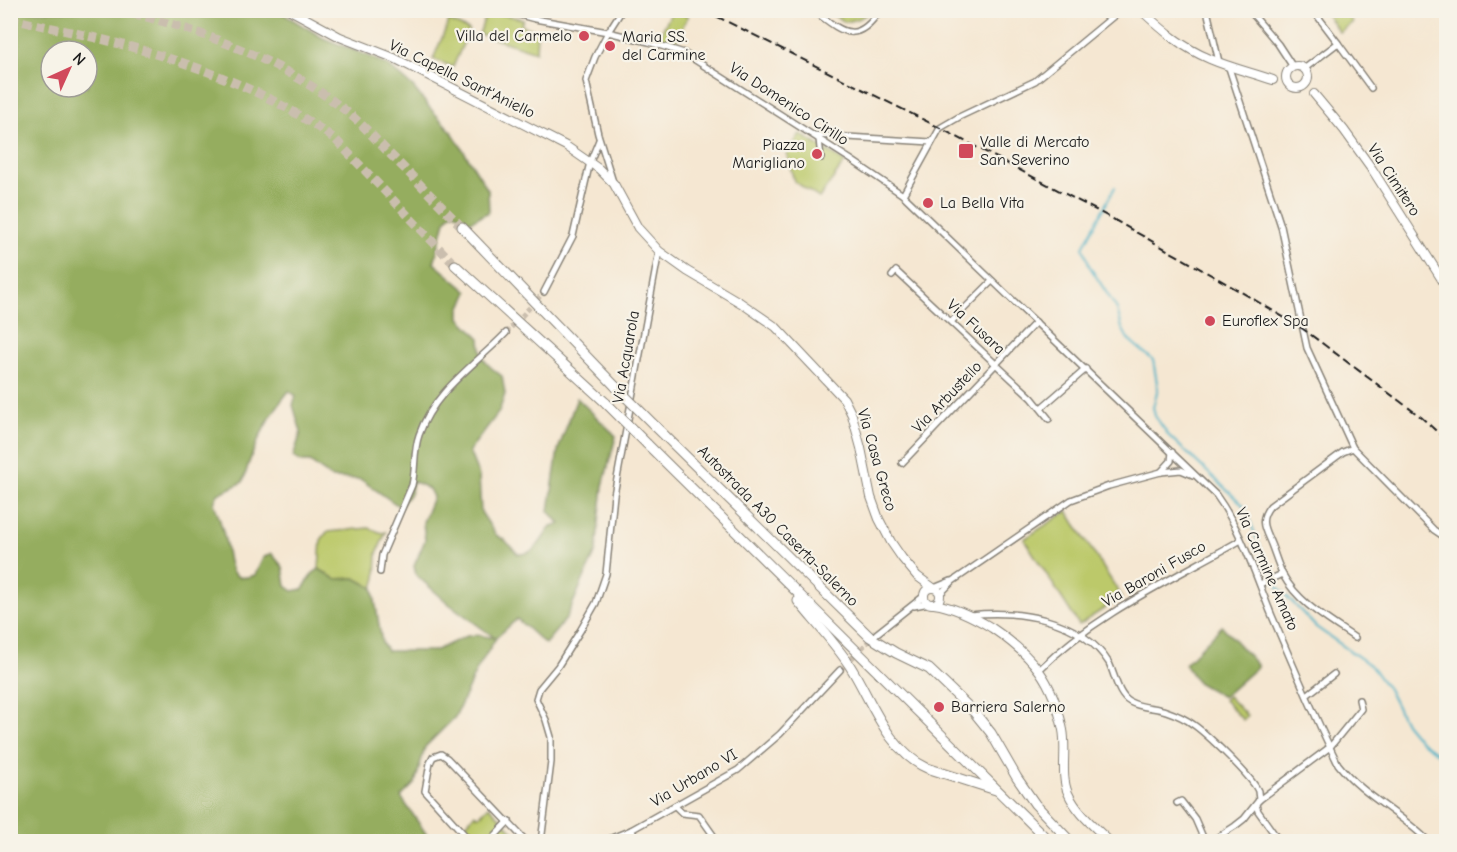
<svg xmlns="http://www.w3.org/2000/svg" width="1457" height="852" viewBox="0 0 1457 852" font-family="'Comic Neue',sans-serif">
<rect width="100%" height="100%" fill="#f7f3e8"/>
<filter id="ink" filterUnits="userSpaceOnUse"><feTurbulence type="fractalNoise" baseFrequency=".0167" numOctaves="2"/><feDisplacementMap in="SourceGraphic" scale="12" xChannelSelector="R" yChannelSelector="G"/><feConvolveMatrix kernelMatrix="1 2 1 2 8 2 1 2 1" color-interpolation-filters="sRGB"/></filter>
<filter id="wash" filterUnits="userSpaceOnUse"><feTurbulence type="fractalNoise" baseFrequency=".008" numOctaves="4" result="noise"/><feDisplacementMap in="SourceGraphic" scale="24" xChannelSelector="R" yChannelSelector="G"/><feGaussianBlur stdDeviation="1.35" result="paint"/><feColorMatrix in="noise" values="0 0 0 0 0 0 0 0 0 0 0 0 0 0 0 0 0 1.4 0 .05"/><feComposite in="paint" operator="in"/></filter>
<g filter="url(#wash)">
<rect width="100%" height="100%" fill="#f5e7d2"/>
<g fill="#bcc96b" stroke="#6c7244" stroke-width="1.5">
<path d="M673 10 688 16 675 43 658 38Z"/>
<path d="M487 11 523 19 521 25 537 31 536 52 479 34Z"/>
<path d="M826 11H869C863 19 854 20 845 22Z"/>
<path d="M1324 11H1344L1353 22 1339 32Z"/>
<path d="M449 21 469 30 453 67 433 59Z"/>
<path d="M800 134 845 162 819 198 794 181 787 154Z"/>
<path d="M1067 511 1122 597 1079 625 1024 539Z"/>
<path d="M369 528 382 533 386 532 377 553 376 578 373 588 355 578 335 579 319 569 321 540 327 532Z"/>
<path d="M1228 696 1247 716 1243 720 1224 700Z"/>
<path d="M489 806 522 841H481L465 825 475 814 479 816Z"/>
</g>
<g fill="#95ad5f" stroke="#58643e" stroke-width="1.5" fill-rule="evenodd">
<path d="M10 11H275L282 13 323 38 371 57 390 67 413 87 429 107 452 132 488 190 489 212 469 222 453 211 445 221 434 263 468 292 460 309V318L480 338C481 360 484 363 502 376L505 394 499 412 469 451 479 476 481 512 496 535 505 540 518 554C536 555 541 540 551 526L560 524 549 511 558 450 577 398 616 436 603 486 596 551 566 619 545 644 517 619 496 638 477 669 455 717 425 747 415 783 401 797 431 841H11ZM51 51H87V87H51ZM289 391 296 396 293 405 301 432 293 457 301 462H310L332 478 360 479 400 507 411 492 413 481 429 489 433 497 423 522 425 540 414 566 416 575 449 604 495 638 477 635 467 636 434 651H387L382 643 373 588 355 578 335 579 319 569 312 574 303 589 293 591 286 586 283 567 271 553 263 558 255 575C226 586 230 559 225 540 223 528 218 515 214 503L218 494 243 482C252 448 267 418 289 391Z"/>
<path d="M1222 626 1258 666 1223 697 1197 682 1185 664Z"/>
</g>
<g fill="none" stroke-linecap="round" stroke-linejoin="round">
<path stroke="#47b0c6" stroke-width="2" d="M1115 187 1083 247 1090 267 1117 309 1122 328 1128 339 1153 360 1158 389 1153 407 1155 416 1169 436 1244 506 1262 552 1278 587 1316 627 1370 665 1388 689 1405 723 1419 740 1446 760"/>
</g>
</g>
<g filter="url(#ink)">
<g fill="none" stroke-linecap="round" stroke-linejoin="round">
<g stroke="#cabeae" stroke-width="5" stroke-dasharray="5 2.5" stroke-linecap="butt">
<path d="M506 333 544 292"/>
<path d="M840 670 873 637"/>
</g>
<g stroke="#cabeae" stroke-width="9" stroke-dasharray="9 4.5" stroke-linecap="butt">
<path d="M120 10C201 30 287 61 352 116 366 128 378 142 391 155 415 179 438 203 462 227"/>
<path d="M10 19C123 42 242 70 336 140L455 265"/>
</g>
<defs>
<g id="minor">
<path d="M501 10 535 19 608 32 649 42 684 53 850 159 903 195 1216 495C1242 531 1255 575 1272 616 1293 665 1314 716 1338 764 1363 796 1401 813 1429 842"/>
<path d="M813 10C841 31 856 47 880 10"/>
<path d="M1207 10 1219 62"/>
<path d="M1249 10 1278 44 1293 67"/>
<path d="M1338 43 1371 88"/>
<path d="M1228 65 1281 226 1307 348 1353 448 1434 530 1446 538"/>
<path d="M1304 69 1338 43 1313 10"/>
<path d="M814 135 931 142"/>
<path d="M819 139 821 158"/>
<path d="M613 182 598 134 586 81 595 57 608 32 622 10"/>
<path d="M903 195 940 128 959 117 1035 81 1121 10"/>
<path d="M892 276 896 271 1032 398 1049 419"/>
<path d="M544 292 573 236 590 162 599 140"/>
<path d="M951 322 992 281"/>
<path d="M1041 408 1086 369"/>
<path d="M1353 448 1343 452 1270 506C1258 521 1265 529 1271 544 1275 554 1278 565 1283 575 1298 603 1329 620 1355 638"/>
<path d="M902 463 1036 322"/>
<path d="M1161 472 1171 461 1172 452"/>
<path d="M380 572 382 555 412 485C416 468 413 452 419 435 434 391 475 365 506 333"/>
<path d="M1260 584 1282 574"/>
<path d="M934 588 951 581"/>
<path d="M940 594 953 581 1071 500 1109 486 1161 472 1181 470 1193 475"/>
<path d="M914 606 929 603"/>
<path d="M970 615C1018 610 1081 618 1109 663 1115 675 1118 696 1130 702 1141 708 1154 707 1166 711 1175 714 1186 719 1194 725 1208 735 1252 777 1258 791 1258 792 1259 799 1259 800"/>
<path d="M876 634 924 596"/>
<path d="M1039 670C1097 613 1171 580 1241 540"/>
<path d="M1307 695 1334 674"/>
<path d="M1177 803 1181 801 1195 819 1205 842"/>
<path d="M1256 805 1258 811 1280 842"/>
<path d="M675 806 682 813 699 815 718 842"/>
<path d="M631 830 639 842"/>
<path d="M471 842 425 791 430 763 433 757 441 754 447 758 527 842"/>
<path d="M489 842 509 821"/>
<path d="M541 842 551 762V737L546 720 536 699 539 689 558 666 580 631 596 603 606 574 614 495 659 251"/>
<path d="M602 842 631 830 738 770 780 734 840 670"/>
<path d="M1210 842 1235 826 1244 819 1259 800 1330 747 1361 709 1359 700"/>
<path d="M1445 842 1446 840"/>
</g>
<g id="secondary">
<path d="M290 10 340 37 394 58 566 146 599 169 614 184 638 228 659 251 687 271 741 303 776 327 844 399 852 415 861 448 871 497 879 519 891 542 902 558 917 576 932 587"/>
<path d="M1141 10C1162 30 1183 48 1210 59 1231 68 1253 73 1273 80"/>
<circle cx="1297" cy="77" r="11"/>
<path d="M1314 94 1344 130 1372 169 1446 286"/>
<circle cx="932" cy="596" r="8"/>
<path d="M934 604C955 607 974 617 992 628 1033 656 1053 680 1063 730 1067 750 1060 775 1068 793 1077 813 1095 827 1110 842"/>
</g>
<g id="motorway">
<path d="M462 227 616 387"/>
<path d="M455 265 606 403"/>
<path d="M655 426 870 637 896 653 929 669 974 712 991 733 1017 778 1035 804 1071 842"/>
<path d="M647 444 1050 842"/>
<path d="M798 601C815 622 835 643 850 666 872 701 887 750 927 768L996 790"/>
</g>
</defs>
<use href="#minor" stroke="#888277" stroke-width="8"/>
<use href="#secondary" stroke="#888277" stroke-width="10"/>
<use href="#motorway" stroke="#888277" stroke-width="11"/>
<use href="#minor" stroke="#fff" stroke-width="5"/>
<use href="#secondary" stroke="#fff" stroke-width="8"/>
<use href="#motorway" stroke="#fff" stroke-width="9"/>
<path stroke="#1c1c1c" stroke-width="2" stroke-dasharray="9 4.5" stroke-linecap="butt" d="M704 10 940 128 1111 218 1250 297 1303 329 1421 417 1446 440"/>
<defs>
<g id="motorway-bridge">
<path d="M616 387 655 426"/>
<path d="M606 403 647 444"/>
</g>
</defs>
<use href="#motorway-bridge" stroke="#888277" stroke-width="11" stroke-linecap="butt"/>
<use href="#motorway-bridge" stroke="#fff" stroke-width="9"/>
</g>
</g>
<g fill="#d1495b" stroke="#f7f3e8" stroke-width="2">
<circle cx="584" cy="36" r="6"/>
<circle cx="610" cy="46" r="6"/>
<rect x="958" y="143" width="16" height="16" rx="3"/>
<circle cx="817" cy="154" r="6"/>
<circle cx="928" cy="203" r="6"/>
<circle cx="1210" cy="321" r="6"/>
<circle cx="939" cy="707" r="6"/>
</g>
<g text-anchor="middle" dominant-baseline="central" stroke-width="4.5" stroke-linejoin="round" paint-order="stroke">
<g font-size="16" fill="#1c1c1c" stroke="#f7f3e8" text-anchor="start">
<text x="572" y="36" text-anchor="end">Villa del Carmelo</text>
<text x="622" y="37">Maria SS.<tspan x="622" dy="18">del Carmine</tspan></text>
<text x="980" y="142">Valle di Mercato<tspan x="980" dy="18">San Severino</tspan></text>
<text x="805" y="145" text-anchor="end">Piazza<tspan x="805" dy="18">Marigliano</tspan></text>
<text x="940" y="203">La Bella Vita</text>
<text x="1222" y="321">Euroflex Spa</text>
<text x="951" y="707">Barriera Salerno</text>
</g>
<g font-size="16" fill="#1c1c1c" stroke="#f7f3e8">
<text transform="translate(462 79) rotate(26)">Via Capella Sant'Aniello</text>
<text transform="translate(789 104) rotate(33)">Via Domenico Cirillo</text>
<text transform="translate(1394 180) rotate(57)">Via Cimitero</text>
<text transform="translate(976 327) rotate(43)">Via Fusara</text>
<text transform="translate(626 357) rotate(-80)">Via Acquarola</text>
<text transform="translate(947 397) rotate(-46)">Via Arbustello</text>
<text transform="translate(877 460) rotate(74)">Via Casa Greco</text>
<text transform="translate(778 526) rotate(45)">Autostrada A30 Caserta-Salerno</text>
<text transform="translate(1267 569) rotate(66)">Via Carmine Amato</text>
<text transform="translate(1154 574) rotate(-30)">Via Baroni Fusco</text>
<text transform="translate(694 778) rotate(-31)">Via Urbano VI</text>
</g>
</g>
<rect width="1457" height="852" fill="none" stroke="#f7f3e8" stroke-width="36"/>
<g transform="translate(69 69) rotate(45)"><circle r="28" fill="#f7f3e8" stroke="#9f9d96" stroke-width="1.5"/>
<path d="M0-4.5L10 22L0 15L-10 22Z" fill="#d1495b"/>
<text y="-9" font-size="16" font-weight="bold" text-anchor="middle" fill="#1c1c1c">N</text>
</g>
</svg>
